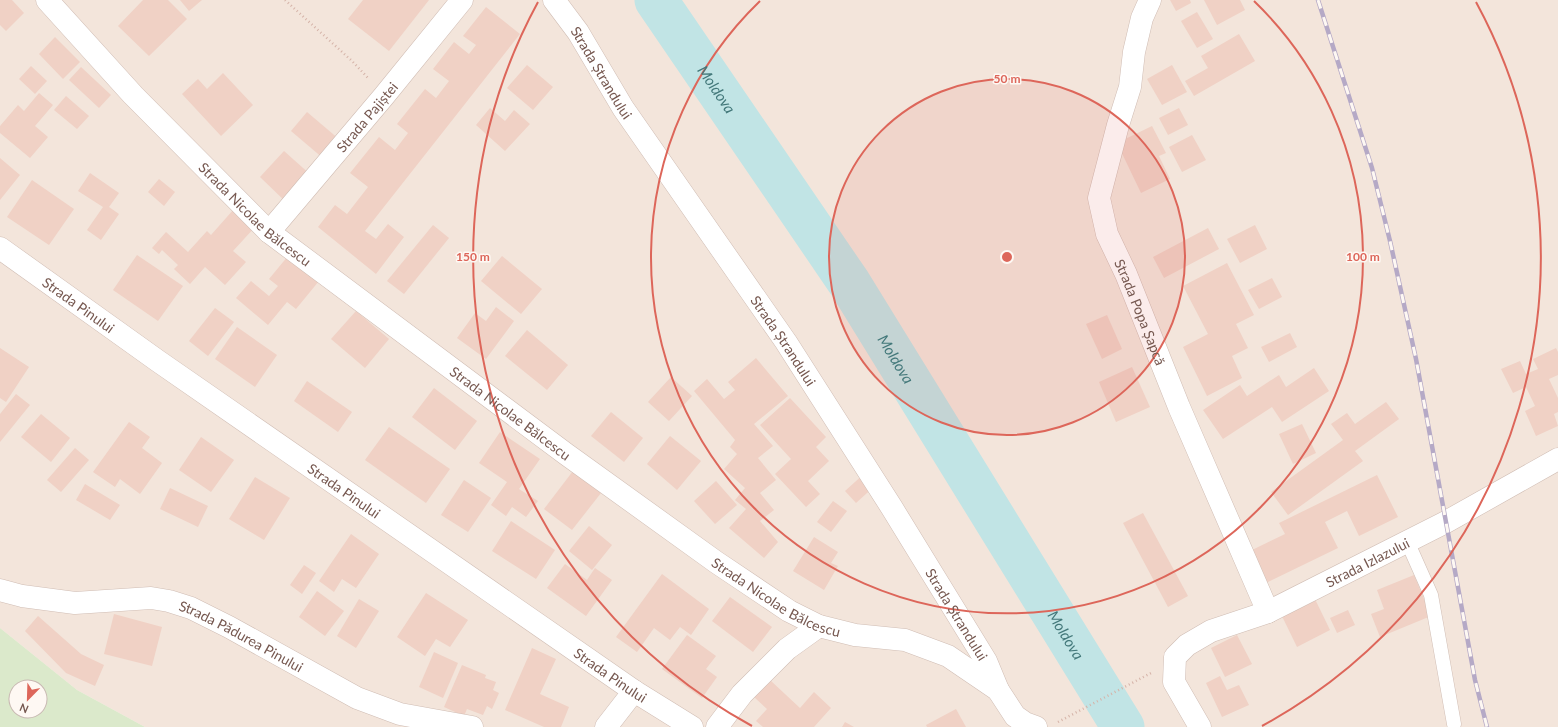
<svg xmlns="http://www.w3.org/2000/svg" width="1558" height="727" viewBox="0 0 1558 727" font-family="Lato,sans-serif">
<rect width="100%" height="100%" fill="#fcf4ec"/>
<path fill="#f3e5db" d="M0 0H1558V727H145L77 690 0 628Z"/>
<path fill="#dbe9cb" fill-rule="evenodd" d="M0 628 77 690 145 727H0ZM16 687H40V711H16Z"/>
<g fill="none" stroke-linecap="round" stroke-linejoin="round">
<path stroke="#c1e4e5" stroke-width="43" id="s1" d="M656 0 850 284 1123 727"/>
</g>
<g fill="#f0d1c5">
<path d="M0 0H12L24 13 6 31 0 25Z"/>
<path d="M143 0H168L187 19 149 56 118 26Z"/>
<path d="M180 0H202L189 11Z"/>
<path d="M363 0H429L389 51 348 19Z"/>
<path d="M1170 0H1190L1191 3 1176 11Z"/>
<path d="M1204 0H1240L1245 10 1217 25Z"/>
<path d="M486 7 520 34 365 231 376 239 388 224 404 237 376 274 318 227 335 205 347 214 368 187 350 173 379 137 395 150 408 133 397 124 425 89 436 98 449 81 433 69 454 42 469 54 476 45 463 36Z"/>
<path d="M1197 12 1213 39 1197 48 1181 21Z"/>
<path d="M1239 34 1255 61 1194 96 1185 81 1208 68 1201 56Z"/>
<path d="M55 37 80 62 63 79 39 54Z"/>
<path d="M527 65 553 87 533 110 507 88Z"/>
<path d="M1172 65 1187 92 1162 105 1147 79Z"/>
<path d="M31 66 47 81 35 94 19 79Z"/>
<path d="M81 67 111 95 99 108 69 80Z"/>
<path d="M223 73 253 105 221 136 182 94 198 79 207 89Z"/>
<path d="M39 93 53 105 35 126 48 137 30 158 0 133V126L18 105 24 111Z"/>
<path d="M66 96 89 116 77 129 54 110Z"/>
<path d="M490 108 505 121 514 110 530 124 505 151 476 125Z"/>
<path d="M1179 108 1188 125 1168 135 1159 118Z"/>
<path d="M307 112 340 140 324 159 291 131Z"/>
<path d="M1152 126 1166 153 1159 156 1170 179 1141 193 1117 143Z"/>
<path d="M1192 135 1206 160 1182 172 1169 147Z"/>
<path d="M284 151 312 176 287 203 260 177Z"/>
<path d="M0 158 20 175 0 200Z"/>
<path d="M90 173 119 193 109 207 119 214 101 240 87 230 103 207 78 191Z"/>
<path d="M159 179 175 192 164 206 148 192Z"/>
<path d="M32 180 74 209 49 245 7 217Z"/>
<path d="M234 209 255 227 233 251 246 262 225 285 205 267 190 284 174 269 178 265 162 250 159 254 152 248 166 232 188 252 207 231 211 235Z"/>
<path d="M433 225 449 238 404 294 387 281Z"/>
<path d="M1255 225 1267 249 1240 263 1227 239Z"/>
<path d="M1208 228 1219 249 1164 278 1153 257Z"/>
<path d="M137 255 183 286 158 321 113 290Z"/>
<path d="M288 256 319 281 296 309 287 302 268 325 236 298 251 281 269 296 278 286 269 279Z"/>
<path d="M502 256 542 289 521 314 481 281Z"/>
<path d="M1227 263 1254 315 1236 324 1248 348 1232 356 1242 378 1207 396 1183 347 1208 334 1183 286Z"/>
<path d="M1272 278 1282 297 1259 309 1248 290Z"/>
<path d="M496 307 514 321 486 359 457 338 475 313 486 321Z"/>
<path d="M215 308 234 322 208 356 189 341Z"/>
<path d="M356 311 389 339 365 368 331 339Z"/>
<path d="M1107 315 1122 349 1102 359 1086 324Z"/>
<path d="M237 327 277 355 255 387 215 359Z"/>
<path d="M527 330 568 365 547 390 505 356Z"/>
<path d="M1290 333 1297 347 1269 362 1261 347Z"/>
<path d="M0 348 29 367 6 402 0 398Z"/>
<path d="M1556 348 1558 352V375L1549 379 1558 398V412L1554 414 1558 426 1536 436 1525 411 1535 406 1526 387 1513 393 1501 369 1520 361 1526 374 1538 369 1533 359Z"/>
<path d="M756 358 788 396 754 424 773 446 758 458 776 480 760 493 774 510 760 521 778 542 764 558 729 528 746 509 735 500 745 488 724 469 737 454 730 447 735 440 694 391 707 379 724 399 735 390 728 382Z"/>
<path d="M1132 367 1150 407 1116 422 1099 382Z"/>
<path d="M1314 368 1329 391 1282 422 1272 407 1223 439 1203 410 1240 385 1247 396 1279 375 1286 387Z"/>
<path d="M671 377 692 396 669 421 648 402Z"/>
<path d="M307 381 352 412 338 432 294 401Z"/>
<path d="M434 388 477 421 455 450 412 417Z"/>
<path d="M16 394 30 405 0 442V414Z"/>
<path d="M790 398 826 437 816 447 829 461 808 481 820 494 806 507 775 474 791 459 760 425Z"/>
<path d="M1386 402 1399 419 1355 451 1363 461 1288 515 1271 492 1343 440 1331 424 1347 413 1355 424Z"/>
<path d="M611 412 643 438 624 462 591 436Z"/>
<path d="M41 414 70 438 51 462 21 437Z"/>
<path d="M129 422 150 437 142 448 162 463 140 494 120 479 115 487 93 472Z"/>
<path d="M1302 424 1316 453 1293 464 1279 434Z"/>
<path d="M389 427 450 469 426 503 365 460Z"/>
<path d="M500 432 540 459 519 489 538 501 526 517 512 507 506 516 491 505 507 482 479 463Z"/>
<path d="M670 436 701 461 677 490 647 464Z"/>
<path d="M201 437 234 460 211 492 179 470Z"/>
<path d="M75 448 89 460 61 492 47 480Z"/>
<path d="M573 471 601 493 572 530 544 509Z"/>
<path d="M866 472 877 484 856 503 845 491Z"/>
<path d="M1377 475 1398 517 1359 536 1347 511 1325 522 1338 548 1266 583 1250 551 1285 534 1279 523Z"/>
<path d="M255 477 290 498 264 540 229 519Z"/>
<path d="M464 480 491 498 468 532 441 515Z"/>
<path d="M716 481 737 505 715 524 694 501Z"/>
<path d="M85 484 120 505 110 520 76 500Z"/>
<path d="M170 488 208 506 198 527 160 509Z"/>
<path d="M833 501 847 511 831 532 817 522Z"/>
<path d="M1143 513 1188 596 1168 607 1123 523Z"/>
<path d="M511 521 555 550 536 579 492 551Z"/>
<path d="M589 526 612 545 592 570 569 551Z"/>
<path d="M351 534 379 554 356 588 342 579 334 592 319 581Z"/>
<path d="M814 537 838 552 831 563 838 566 824 590 793 571Z"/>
<path d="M565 564 587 580 595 568 612 580 586 616 547 588Z"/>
<path d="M304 565 316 573 302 594 290 585Z"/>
<path d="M662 574 709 609 691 635 680 627 670 640 654 628 637 652 616 637Z"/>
<path d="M1414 575 1431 616 1380 637 1371 614 1384 609 1377 590Z"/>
<path d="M317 591 344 611 325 636 299 617Z"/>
<path d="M426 593 468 620 450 647 436 639 425 656 397 637Z"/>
<path d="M1313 595 1330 630 1297 647 1280 612Z"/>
<path d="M730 597 772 627 753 652 712 621Z"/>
<path d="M359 599 379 611 356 648 337 636Z"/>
<path d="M1348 610 1355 625 1337 633 1330 618Z"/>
<path d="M114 614 162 627 152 666 104 654Z"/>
<path d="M38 616 81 654 104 665 95 686 66 673 25 631Z"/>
<path d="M687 635 716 656 706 669 717 677 702 698 662 669Z"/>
<path d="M1237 635 1252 664 1225 677 1211 648Z"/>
<path d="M532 648 556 659 540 694 569 707 561 727H544L505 710Z"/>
<path d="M434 652 458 663 443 698 419 687Z"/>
<path d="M462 665 486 675 485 678 496 682 493 690 499 693 492 709 487 706 483 715 467 709 464 716 444 707Z"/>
<path d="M1220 676 1227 690 1239 685 1249 705 1222 717 1206 683Z"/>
<path d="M770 680 800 708 814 692 831 708 814 727H763L756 721 767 709 754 697Z"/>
<path d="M956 709 966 727H927L926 725Z"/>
<path d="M845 722 854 727H842Z"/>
</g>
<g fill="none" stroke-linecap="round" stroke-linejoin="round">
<defs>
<path id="lane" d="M1407 541 1431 595 1454 724"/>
<g id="street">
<path id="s2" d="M47 0 133 95 269 232 566 454 716 562 789 611 819 626 855 635 905 640 948 656 998 690 1015 716 1025 723 1036 727"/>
<path id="s3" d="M554 0 578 32 623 108 786 342 892 508 986 661 998 690"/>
<path id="s4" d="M1150 0 1142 18 1134 52 1130 87 1118 125 1099 198 1107 234 1126 274 1179 407 1268 612"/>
<path id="s5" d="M269 232 384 96 462 0"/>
<path id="s6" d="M0 248 158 361 634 691 692 727"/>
<path id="s7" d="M0 590 22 596 75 603 151 598 169 601 191 608 229 627 357 698 400 714 472 727"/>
<path d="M606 727 634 691"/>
<path d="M717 727 742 694 787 649 819 626"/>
<path id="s8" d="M1200 727 1174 682 1175 657 1187 645 1211 631 1268 612 1446 522 1558 459"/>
</g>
</defs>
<use href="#lane" stroke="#d0bdb4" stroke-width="15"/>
<use href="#street" stroke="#d0bdb4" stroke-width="23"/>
<g stroke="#d5b3a8" stroke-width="2.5" stroke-dasharray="1 3" stroke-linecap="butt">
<path d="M285 0 352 61 369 79"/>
<path d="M1058 722 1151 673"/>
</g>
<use href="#lane" stroke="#fff" stroke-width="14"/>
<use href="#street" stroke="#fff" stroke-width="22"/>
<defs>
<path id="rail" d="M1318 0 1372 168 1390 241 1416 359 1475 680 1487 727"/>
</defs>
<use href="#rail" stroke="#b5a9c6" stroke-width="4.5"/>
<use href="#rail" stroke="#fef8f3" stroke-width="3" stroke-dasharray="9" stroke-linecap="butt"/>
</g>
<circle cx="1007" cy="257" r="178" fill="#dd665a" fill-opacity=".12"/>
<g fill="none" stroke="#dd665a" stroke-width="2">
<circle cx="1007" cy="257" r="178"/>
<path d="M1254 1A356 356 0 1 1 760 1"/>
<path d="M752 726A534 534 0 0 1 538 2M1476 2A534 534 0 0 1 1262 726"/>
</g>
<g text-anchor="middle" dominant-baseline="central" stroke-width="3" stroke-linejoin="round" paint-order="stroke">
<g font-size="14" fill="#765850" stroke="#fef8f3">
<text stroke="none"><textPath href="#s3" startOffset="87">Strada Ștrandului</textPath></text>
<text stroke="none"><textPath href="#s5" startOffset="151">Strada Pajiștei</textPath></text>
<text stroke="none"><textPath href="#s2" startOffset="299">Strada Nicolae Bălcescu</textPath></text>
<text stroke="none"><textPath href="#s6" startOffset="97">Strada Pinului</textPath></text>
<text stroke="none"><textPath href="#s4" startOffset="327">Strada Popa Șapcă</textPath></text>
<text stroke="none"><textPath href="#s3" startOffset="411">Strada Ștrandului</textPath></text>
<text stroke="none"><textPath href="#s2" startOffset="623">Strada Nicolae Bălcescu</textPath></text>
<text stroke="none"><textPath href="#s6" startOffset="421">Strada Pinului</textPath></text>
<text stroke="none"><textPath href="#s8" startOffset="293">Strada Izlazului</textPath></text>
<text stroke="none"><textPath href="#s2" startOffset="947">Strada Nicolae Bălcescu</textPath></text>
<text stroke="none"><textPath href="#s3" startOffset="735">Strada Ștrandului</textPath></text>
<text stroke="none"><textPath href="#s7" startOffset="251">Strada Pădurea Pinului</textPath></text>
<text stroke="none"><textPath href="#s6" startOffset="745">Strada Pinului</textPath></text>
</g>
<g font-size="15" font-style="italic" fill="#43787a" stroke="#fef8f3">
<text stroke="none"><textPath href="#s1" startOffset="108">Moldova</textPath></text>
<text stroke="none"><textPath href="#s1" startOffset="432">Moldova</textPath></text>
<text stroke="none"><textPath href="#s1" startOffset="756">Moldova</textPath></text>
</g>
</g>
<circle cx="1007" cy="257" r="6" fill="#dd665a" stroke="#fef8f3" stroke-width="2"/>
<g font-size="12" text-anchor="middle" font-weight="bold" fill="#dd665a" stroke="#fef8f3" stroke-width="3" stroke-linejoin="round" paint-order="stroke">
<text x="1007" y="83">50 m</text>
<text x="1363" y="261">100 m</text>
<text x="473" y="261">150 m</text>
</g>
<g transform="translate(28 699) rotate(203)"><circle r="19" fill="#fef8f3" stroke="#c8b8b2"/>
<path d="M0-3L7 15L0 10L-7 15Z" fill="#dd665a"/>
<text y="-6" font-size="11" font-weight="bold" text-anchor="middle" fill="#765850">N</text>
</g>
</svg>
